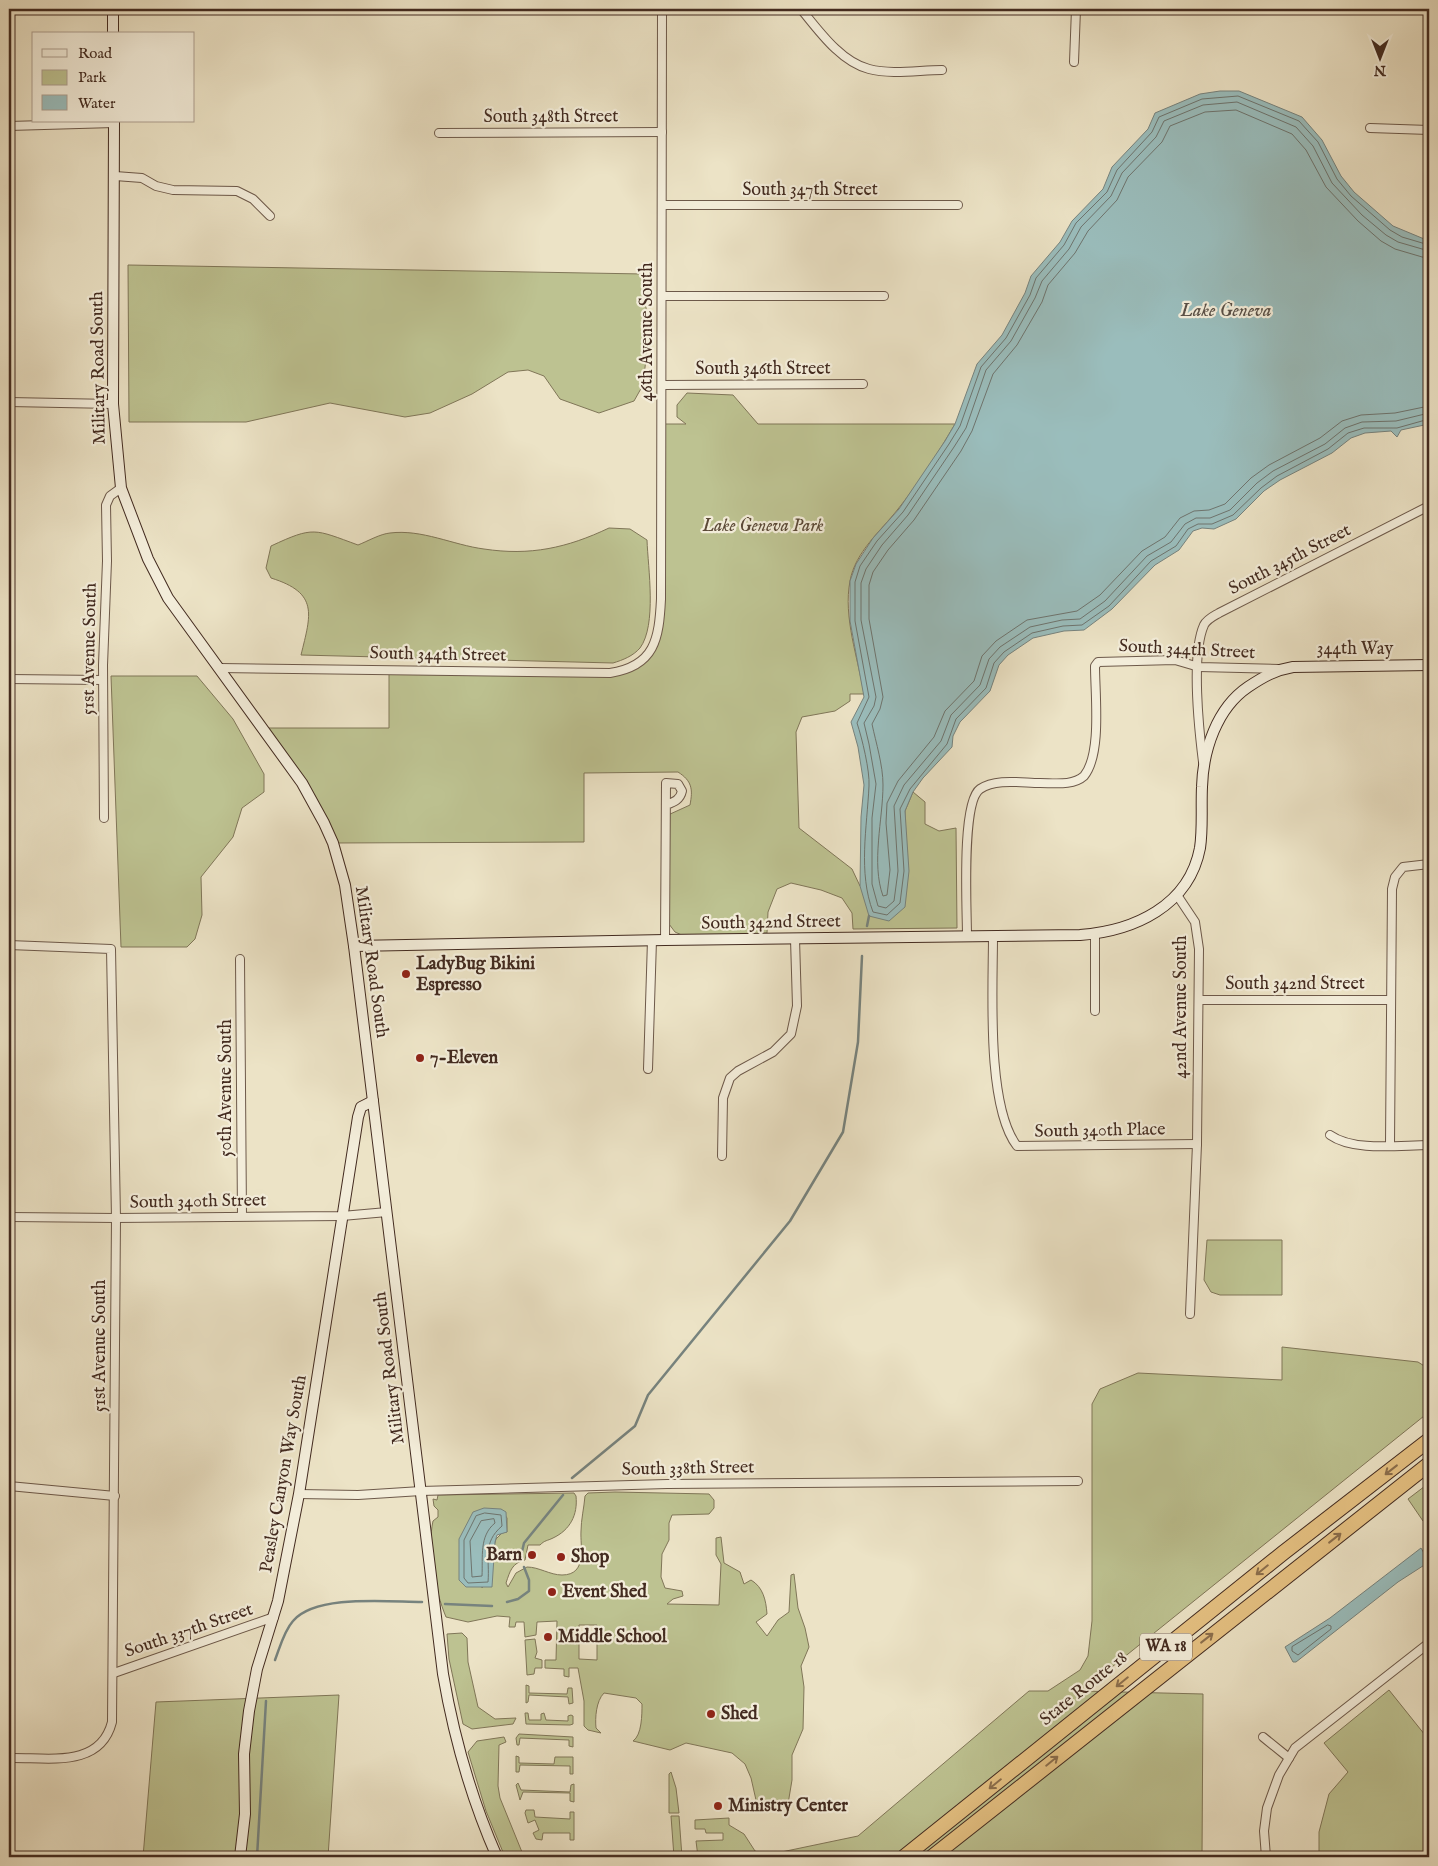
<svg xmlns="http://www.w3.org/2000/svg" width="1438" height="1866" viewBox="0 0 1438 1866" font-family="'IM FELL English',serif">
<rect width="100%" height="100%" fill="#ece3c6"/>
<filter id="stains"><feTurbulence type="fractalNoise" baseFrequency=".004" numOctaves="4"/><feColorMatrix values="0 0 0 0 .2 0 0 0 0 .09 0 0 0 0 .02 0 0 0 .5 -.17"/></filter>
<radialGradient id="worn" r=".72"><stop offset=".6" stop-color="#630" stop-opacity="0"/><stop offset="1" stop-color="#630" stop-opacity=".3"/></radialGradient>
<g fill="#bdc291" stroke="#807658" fill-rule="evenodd">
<path d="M128 265 644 274 648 341 643 385 634 401 599 413 560 399 544 376 528 370 508 372 472 394 430 413 405 417 330 403 246 422H129Z"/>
<path d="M687 393 733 395 758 424H955C938 453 919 483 898 509 881 531 855 552 850 581 843 617 858 658 864 694H850V701L835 711 802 717 796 732 799 828 852 869 860 886 905 822V811L913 792 925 802V824L939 831 956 828 957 928 853 929 852 913 842 898 821 890 791 883 777 889 768 912 767 933H759V936H684L675 932 669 924 668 815 690 805C693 789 692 781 678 772L584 773V842L333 843 264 728H389V669L610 673 643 662 658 628 662 424H686L677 417V405Z"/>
<path d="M609 528 630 529 647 540C648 568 657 625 640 648 633 656 623 660 613 663L301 655C311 614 319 593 271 578L266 568 271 546C314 526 314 529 358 545 368 541 380 534 390 533 422 529 453 545 484 549 530 556 567 548 609 528Z"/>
<path d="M111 676H197L233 719 264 774V792L242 808 233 837 201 877 202 915 195 939 187 947H121Z"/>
<path d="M1207 1240H1282V1295H1220L1211 1292 1204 1280Z"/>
<path d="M1282 1347 1418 1362 1429 1369V1412L1082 1691 1203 1694 1202 1857H698L696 1841 723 1840V1833H706L705 1829H695V1820L729 1818V1825L744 1834 755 1851 767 1855 858 1836 1029 1691H1048L1080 1670 1088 1656 1092 1621V1404L1100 1389 1138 1373 1282 1380Z"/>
<path d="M1429 1483V1523L1423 1521 1408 1499Z"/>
<path d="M615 1492 709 1494 714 1500V1508L709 1514 672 1515 669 1523V1540L662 1554 661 1577 665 1588 682 1591 683 1596 673 1599 667 1604 719 1605 721 1564 716 1555V1538L721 1537 724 1563 740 1572 744 1584 751 1580C763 1587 766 1600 767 1614L756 1622 767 1636 778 1620 789 1612 791 1575 794 1574 798 1608 805 1628 809 1647 801 1666 804 1687 803 1729 792 1755V1780L788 1804 765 1808 756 1800 751 1778 745 1764 732 1753 686 1743 670 1750 633 1741C642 1735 642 1714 642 1704L636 1698 604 1693C596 1701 595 1718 596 1728L601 1733 588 1730 584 1726V1701L578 1668H569V1677L564 1676V1669L545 1668V1660H556L557 1621 537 1622 536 1635 525 1637 524 1622H516L515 1627H509L510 1617 497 1616 468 1622 446 1617C435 1591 427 1548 433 1521L438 1517V1510L434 1506 433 1499 437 1500 438 1495 574 1493 576 1496C578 1515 570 1530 553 1538 547 1541 545 1540 540 1545H528L525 1560C512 1563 510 1571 506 1583L508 1587 516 1573 527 1567C539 1567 550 1575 562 1575 588 1575 580 1546 581 1531 581 1520 584 1508 585 1496L588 1493ZM501 1509 507 1518V1532L502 1533 496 1539 482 1588ZM579 1625H597V1660L579 1659Z"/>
<path d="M462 1633 467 1638 468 1662 478 1707 495 1719 516 1718 513 1724 472 1729 463 1724 449 1659 447 1634Z"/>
<path d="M535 1639 537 1652 535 1658 542 1660V1668H535L534 1674 527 1675 525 1640Z"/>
<path d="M526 1685 529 1686V1693L567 1694 568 1688H572L573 1703 569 1704 568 1697 529 1695 528 1702 526 1703Z"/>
<path d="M1389 1690 1429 1740V1857H1319V1832L1329 1794 1348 1772 1324 1743Z"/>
<path d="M339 1695 328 1857H143L156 1702Z"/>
<path d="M525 1713H528L529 1720H541V1714L544 1713 546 1720 568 1721V1716L571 1715 573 1716V1724L570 1725 526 1724Z"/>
<path d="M519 1734 573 1737V1747L569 1746V1740L520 1738 519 1745H517L516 1738Z"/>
<path d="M504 1737 506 1742 499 1745 498 1786 500 1798 524 1857H505L486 1811 468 1752 477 1741Z"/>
<path d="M516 1756 519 1757V1763L554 1764 555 1757H573V1774H570V1766L520 1765 519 1772H516Z"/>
<path d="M671 1772 676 1788 679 1813H669V1774Z"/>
<path d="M518 1783 521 1790 570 1792 571 1785 574 1784V1802L570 1801V1793L523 1792 520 1800 516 1785Z"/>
<path d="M526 1810H534L535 1817 570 1819V1812H574V1840H570V1833H543L542 1840 536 1839 533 1833 539 1830 535 1820 528 1823 525 1813Z"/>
<path d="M671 1816H679L682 1857H674Z"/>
</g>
<g fill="#9abdbc" stroke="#77837e">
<path d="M1220 91H1239L1302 117 1322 140 1341 176 1354 192 1393 226 1429 241V424L1401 430 1397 437 1391 431 1365 433 1351 438 1332 453 1280 480 1264 491 1236 519 1214 529 1202 528 1193 531 1179 550 1155 565 1112 609 1084 630 1064 631 1033 638 1008 655 999 665 990 691 960 722 953 736 952 747 923 778 913 792 905 811 909 871 905 907 889 921 869 916 860 886 861 817 864 785 858 747 851 722 864 697 850 621V581L856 564 873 538 899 509 945 441 955 424 977 364 1002 335 1025 293 1031 276 1060 242 1072 221 1103 189 1112 167 1148 129 1155 113 1200 94Z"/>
<path d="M484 1508 501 1509 506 1512 507 1532 497 1535 495 1542 492 1587H466L459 1580V1539L473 1512Z"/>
<path d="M1421 1548 1429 1562 1398 1582 1296 1662H1293L1285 1647 1330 1618Z"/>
</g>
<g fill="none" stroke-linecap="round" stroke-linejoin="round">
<g stroke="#6e746e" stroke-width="1">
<path d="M1429 245 1402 237 1390 230 1351 196 1337 179 1318 142 1299 121 1238 96 1202 99 1159 117 1152 132 1117 170 1107 192 1076 223 1064 245 1036 278 1030 295 1006 338 981 367 960 426 949 444 903 512 877 541 860 566 855 582V621L869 697 857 723C862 738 870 771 869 786 867 828 858 872 873 912L887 915 900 903 904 871 900 809 910 789 947 744 956 719 986 688 994 663 1004 652 1032 633 1063 626 1082 625 1109 606 1151 561 1176 546 1188 529 1198 524H1212L1233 515 1261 488 1277 476 1328 449 1348 433 1364 428H1397L1429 419"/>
<path d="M1429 251 1398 242 1386 235 1362 215 1332 183 1313 146 1296 127 1237 102 1203 105 1164 121 1156 137 1122 173 1111 196 1081 227 1069 249 1042 281 1035 298 1011 341 986 370 966 428 954 447 908 515 882 545 866 569 861 583V620L876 697 874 706 864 723 869 744 876 784 872 818V884L878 906 886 908 894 901 898 871 894 806 904 785 941 741 951 715 980 685 989 659 1000 647 1030 627 1062 620 1080 619 1105 601 1147 556 1171 542 1185 524 1196 518H1210L1230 510 1257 483 1273 471 1325 444 1345 428 1362 422 1396 421 1429 413"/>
<path d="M1429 259 1395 249 1381 241 1358 221 1326 187 1306 150 1292 134 1236 110 1205 112 1170 126 1162 142 1128 177 1117 200 1088 231 1075 253 1048 285 1042 302 1017 345 993 374 972 431 961 451 914 520 888 550 873 572 869 585V619L883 697 880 709 872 724C876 743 883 765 883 785 883 819 871 863 883 896L887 895 890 870 886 823 887 803 898 781 934 737 945 711 974 681 982 656 996 641 1027 620 1077 611 1100 595 1142 551 1165 537 1180 518 1194 511 1209 510 1225 504 1251 478 1269 465 1320 438 1342 421 1361 415 1395 413 1429 406"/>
<path d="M485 1513 501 1515 502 1526C482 1543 490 1559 488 1582L468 1583 464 1578V1540L476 1516Z"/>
<path d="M494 1519 495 1523C479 1536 483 1557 482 1576L472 1577 470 1541 481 1521Z"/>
<path d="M1328 1625 1331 1626V1629L1298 1655 1292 1651V1647Z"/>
</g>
<g stroke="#77837e" stroke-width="2.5">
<path d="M867 926 869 916"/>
<path d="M572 1478 635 1426 648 1395 790 1221 843 1132 858 1042 862 956"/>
<path d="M521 1556 524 1543 563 1495"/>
<path d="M507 1602 518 1599 529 1591V1580L524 1567"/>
<path d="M445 1604 492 1606"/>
<path d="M275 1660C280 1647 284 1631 293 1621 316 1594 389 1602 422 1602"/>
<path d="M257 1857 266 1701"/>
</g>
<defs>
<g id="street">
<path d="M801 9C819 31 841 62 869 69 892 75 919 70 942 70"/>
<path d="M1074 62 1076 9"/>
<path d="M9 126 114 123"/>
<path d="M1370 128 1429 130"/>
<path d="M439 133 662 132"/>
<path d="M115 176 142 178 156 186 173 190 237 191 253 199 270 216"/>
<path d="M662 205H958"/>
<path d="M662 296H884"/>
<path d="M662 385 863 384"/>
<path d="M9 402 113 404"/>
<path d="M220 668 610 673C655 666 659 639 661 599L662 9"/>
<path d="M9 679 103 680"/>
<path d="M1203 762C1199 730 1191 654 1204 625 1207 619 1214 616 1219 613L1429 506"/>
<path d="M104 818 103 665 107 561 106 505 110 496 121 488"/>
<path d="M1177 895 1195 922 1199 949 1197 1144 1190 1314"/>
<path d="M1095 934V1011"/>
<path d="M967 936C967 910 961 802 980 789 996 778 1022 783 1040 783 1054 783 1073 786 1084 776 1102 754 1095 695 1095 666L1098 662 1175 660 1199 667 1279 669"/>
<path d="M993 936C993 988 986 1106 1017 1146L1197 1144"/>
<path d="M665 940 666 783 678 784 682 791C680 800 674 802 666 805"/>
<path d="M9 945 111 949 116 1218 112 1722C100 1769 47 1757 9 1758"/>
<path d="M240 959 242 1216"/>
<path d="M1199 1000H1391"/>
<path d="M648 1069 652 940"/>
<path d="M1330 1135C1354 1152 1400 1145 1429 1145"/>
<path d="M1390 1145 1392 889 1395 877 1403 867 1429 864"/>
<path d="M722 1156 723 1098 730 1078 738 1071 773 1052 791 1034 797 1006 795 939"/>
<path d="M9 1217 116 1218 342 1216 387 1212"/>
<path d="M9 1486 115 1496"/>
<path d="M299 1494 358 1495 421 1491 667 1484 1078 1481"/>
<path d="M114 1673 274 1617"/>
<path d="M1263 1737 1289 1758"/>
<path d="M1266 1857 1264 1831 1267 1808 1279 1775 1295 1748 1429 1643"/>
</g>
<g id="secondary">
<path d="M113 9V34"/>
<path d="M114 121 113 404 121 488 148 559 168 598 302 783 324 823 333 843 345 885 354 946 443 1674C454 1738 471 1798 497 1857"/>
<path d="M354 946 665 940 1080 935C1134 931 1189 906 1200 848 1203 828 1201 807 1202 787 1203 750 1217 708 1248 687 1263 677 1275 670 1293 667L1429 665"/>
<path d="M240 1857 245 1814 244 1754 249 1711 257 1669 278 1601 299 1494 358 1117 361 1107 373 1101"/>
</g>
<g id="highway">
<path d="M904 1857 1283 1553 1429 1440"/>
<path d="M932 1857 1429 1464"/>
</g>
</defs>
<use href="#street" stroke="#6d594a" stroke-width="10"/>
<use href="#secondary" stroke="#432b20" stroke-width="12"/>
<use href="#highway" stroke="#432b20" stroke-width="16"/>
<use href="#street" stroke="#f3edda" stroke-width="8"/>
<use href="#secondary" stroke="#f3edda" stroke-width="10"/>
<use href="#highway" stroke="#e6c283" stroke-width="14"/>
</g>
<defs><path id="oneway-shaft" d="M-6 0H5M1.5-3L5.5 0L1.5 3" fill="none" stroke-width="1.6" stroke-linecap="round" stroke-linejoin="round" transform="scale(1.25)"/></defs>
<g stroke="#8c6f4d">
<use href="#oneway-shaft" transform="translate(1391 1470) rotate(142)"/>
<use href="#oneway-shaft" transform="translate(1335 1538) rotate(-38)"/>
<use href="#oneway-shaft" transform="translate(1262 1570) rotate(141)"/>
<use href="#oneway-shaft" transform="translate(1207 1638) rotate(-38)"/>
<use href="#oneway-shaft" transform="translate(1122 1682) rotate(141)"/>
<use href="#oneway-shaft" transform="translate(1052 1761) rotate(-39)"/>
<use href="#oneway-shaft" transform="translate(995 1784) rotate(141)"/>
</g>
<g fill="#8f2418" stroke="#f3edda" stroke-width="2">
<circle cx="406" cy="974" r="5"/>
<circle cx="420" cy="1058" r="5"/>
<circle cx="532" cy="1555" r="5"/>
<circle cx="561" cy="1557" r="5"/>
<circle cx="552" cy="1592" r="5"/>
<circle cx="548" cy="1637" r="5"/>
<circle cx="711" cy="1714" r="5"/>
<circle cx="718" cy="1806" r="5"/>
</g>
<g text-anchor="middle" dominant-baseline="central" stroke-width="4.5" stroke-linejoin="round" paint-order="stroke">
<rect fill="#f3edda" stroke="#786558" stroke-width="1" x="1140" y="1633.5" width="52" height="27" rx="4"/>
<g font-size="16" font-weight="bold" fill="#432b20">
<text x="1166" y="1647">WA 18</text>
</g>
<g font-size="18" fill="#432b20" stroke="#f3edda">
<text x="551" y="117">South 348th Street</text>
<text x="810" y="190">South 347th Street</text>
<text transform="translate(647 332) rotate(-90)">46th Avenue South</text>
<text transform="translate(99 368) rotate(-91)">Military Road South</text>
<text x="763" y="369">South 346th Street</text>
<text transform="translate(1290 560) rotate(-27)">South 345th Street</text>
<text transform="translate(90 649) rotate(-89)">51st Avenue South</text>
<text x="1355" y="649">344th Way</text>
<text transform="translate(1187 650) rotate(3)">South 344th Street</text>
<text transform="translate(438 655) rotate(1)">South 344th Street</text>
<text transform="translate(771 923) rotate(-1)">South 342nd Street</text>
<text transform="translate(371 962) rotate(82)">Military Road South</text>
<text x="1295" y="984">South 342nd Street</text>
<text transform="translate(1181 1007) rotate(-90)">42nd Avenue South</text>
<text transform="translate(226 1088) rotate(-90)">50th Avenue South</text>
<text transform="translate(1100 1131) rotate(-1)">South 340th Place</text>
<text transform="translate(198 1202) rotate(-1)">South 340th Street</text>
<text transform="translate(100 1346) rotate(-90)">51st Avenue South</text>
<text transform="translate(390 1368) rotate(-97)">Military Road South</text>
<text transform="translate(688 1469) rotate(-1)">South 338th Street</text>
<text transform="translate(284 1474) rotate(-80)">Peasley Canyon Way South</text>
<text transform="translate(189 1631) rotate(-19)">South 337th Street</text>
<text transform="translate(1084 1689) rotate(-39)">State Route 18</text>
</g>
<g font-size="18" font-style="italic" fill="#5b4937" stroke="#f3edda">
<text x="763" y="526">Lake Geneva Park</text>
</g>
<g font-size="18" font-weight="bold" fill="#432b20" stroke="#f3edda" text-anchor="start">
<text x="416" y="964">LadyBug Bikini<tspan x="416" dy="21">Espresso</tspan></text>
<text x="430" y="1058">7-Eleven</text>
<text x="522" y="1555" text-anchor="end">Barn</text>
<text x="571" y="1557">Shop</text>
<text x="562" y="1592">Event Shed</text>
<text x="558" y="1637">Middle School</text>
<text x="721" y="1714">Shed</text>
<text x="728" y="1806">Ministry Center</text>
</g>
<g font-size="19" font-style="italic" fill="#595047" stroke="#f3edda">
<text x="1226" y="311">Lake Geneva</text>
</g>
</g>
<rect width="1438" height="1866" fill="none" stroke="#ece3c6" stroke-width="30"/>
<rect x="10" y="10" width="1418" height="1846" fill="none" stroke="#432b20" stroke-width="2.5"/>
<rect x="15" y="15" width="1408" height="1836" fill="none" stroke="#432b20"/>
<rect x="32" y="32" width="162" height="90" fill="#f3edda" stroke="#ad9f90"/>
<rect x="42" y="49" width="25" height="8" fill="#f3edda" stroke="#ad9f90"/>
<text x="78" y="58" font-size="15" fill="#432b20">Road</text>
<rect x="42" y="70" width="25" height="15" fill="#bdc291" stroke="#ad9f90"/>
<text x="78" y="82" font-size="15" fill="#432b20">Park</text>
<rect x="42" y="95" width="25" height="15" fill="#9abdbc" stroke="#ad9f90"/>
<text x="78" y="108" font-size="15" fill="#432b20">Water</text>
<g transform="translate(1380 58) rotate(180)" stroke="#f3edda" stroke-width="4" paint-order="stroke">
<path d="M0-4L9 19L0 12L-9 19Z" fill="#432b20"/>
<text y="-8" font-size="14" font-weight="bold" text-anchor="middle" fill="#432b20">N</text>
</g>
<rect width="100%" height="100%" filter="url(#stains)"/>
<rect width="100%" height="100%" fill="url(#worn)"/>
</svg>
